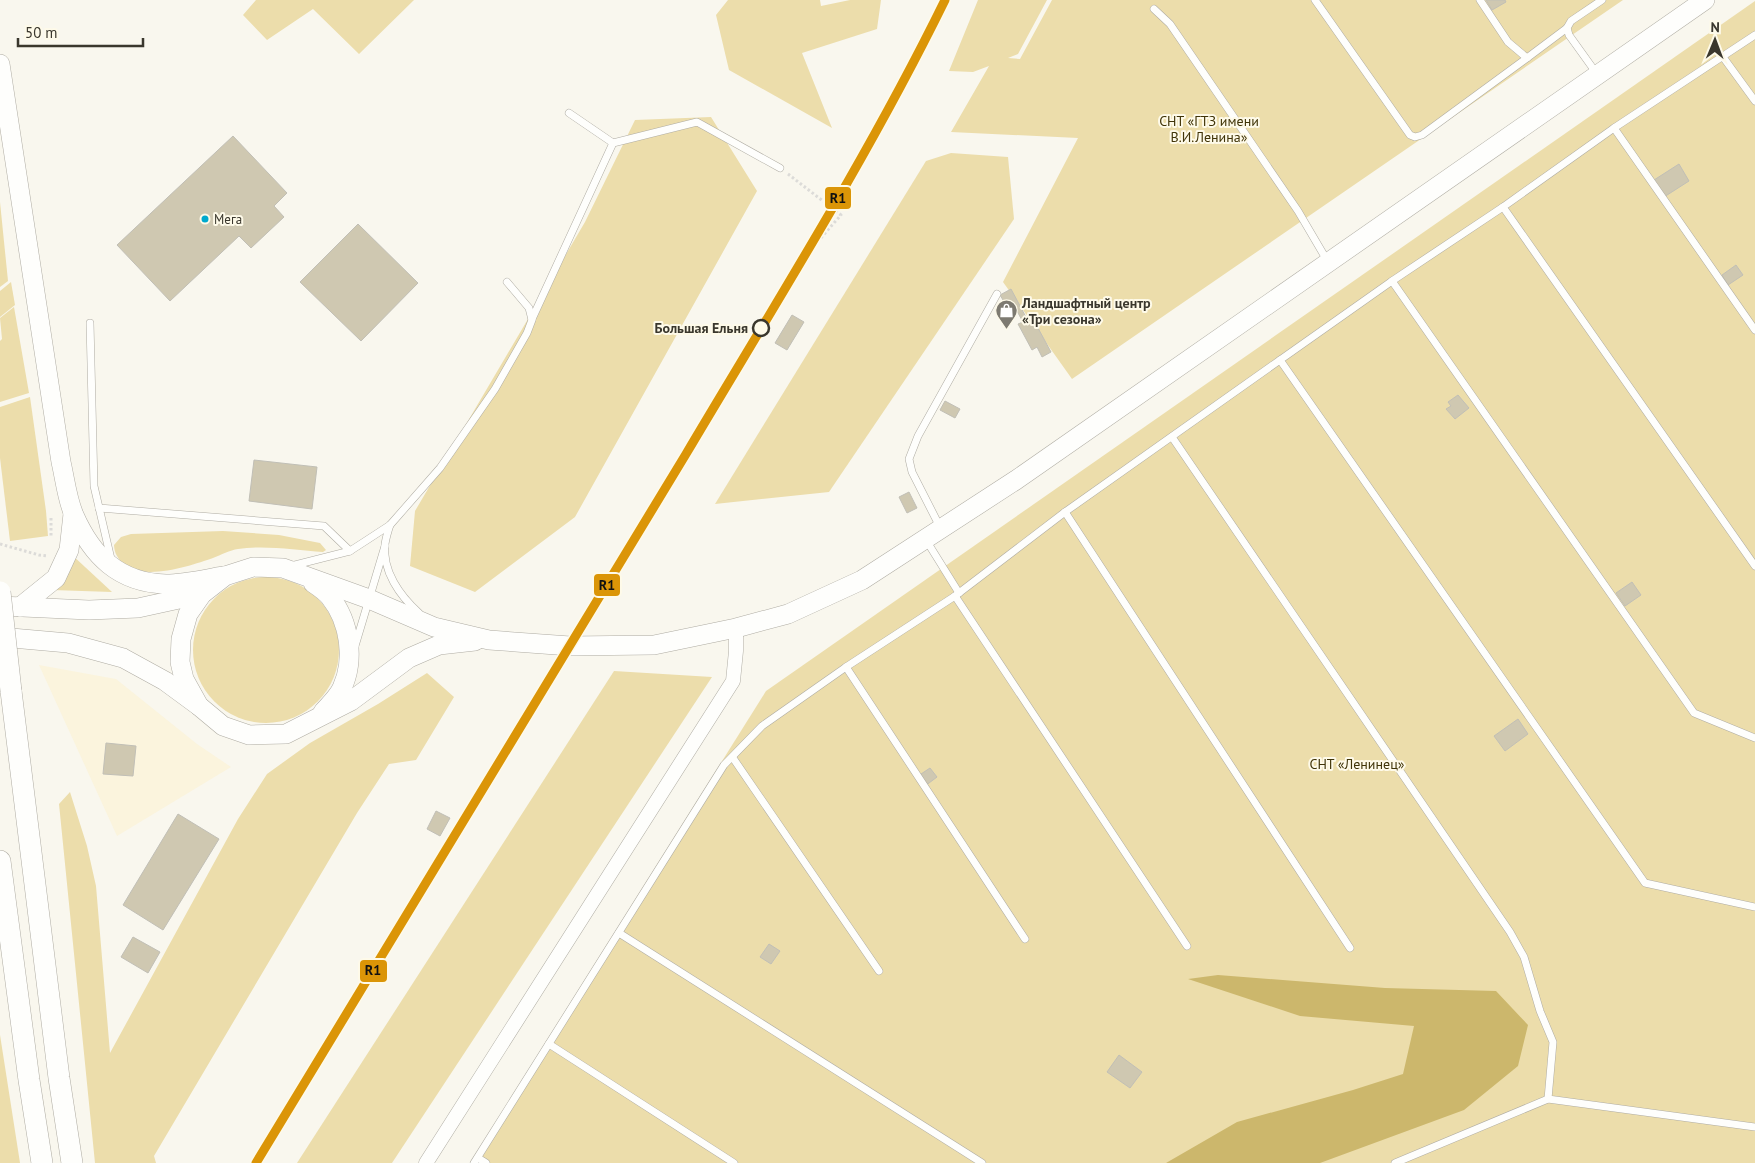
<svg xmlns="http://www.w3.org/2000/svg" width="1755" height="1163" viewBox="0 0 1755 1163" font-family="'PT Sans',sans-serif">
<rect width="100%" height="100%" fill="#f9f7ee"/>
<path fill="#fbf4dd" d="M39 665 116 679 197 744 231 767 117 836Z"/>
<g fill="#ecddab">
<path d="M256 0H414L359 54 313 9 267 40 243 15Z"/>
<path d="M728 0H820L821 6 850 0H881L877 29 802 53 832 128 729 70 716 15Z"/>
<path d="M978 0H1047L1018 54 1008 58 1020 59 1052 0H1623L1072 379 1003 282 1078 138 951 132 989 66 973 72 949 71Z"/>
<path d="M1755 1V1163H470L766 691Z"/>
<path d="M711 117 757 191 575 517 475 592 410 566 415 511 585 222 635 120Z"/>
<path d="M951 153 1008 157 1014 219 829 492 715 504 926 161Z"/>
<path d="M0 202 8 281 0 287Z"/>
<path d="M11 282 15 305 0 317V291Z"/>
<path d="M14 307 29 393 0 402V341L2 339 0 318Z"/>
<path d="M30 397 46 511 48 536 10 541 0 458V407Z"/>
<path d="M223 531 279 535 320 543 326 550 323 552C297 550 264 545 238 549 230 550 221 555 213 558 190 566 132 586 117 556 115 553 114 548 114 545L121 537 131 534Z"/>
<path d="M71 554 112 592 52 590Z"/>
<circle cx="266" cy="650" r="73"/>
<path d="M614 671 712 677 392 1163H297Z"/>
<path d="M427 673 454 697 416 760 389 764 357 813 154 1156 156 1163H95L59 804 70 792 87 846 96 886 110 1053 238 819 267 774 310 743 378 704Z"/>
<path d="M0 1035 20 1163H0Z"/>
</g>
<path fill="#ccb76c" d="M1218 975 1385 988 1496 991 1528 1025 1518 1066 1464 1110 1320 1163H1166L1237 1122 1353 1090 1403 1074 1414 1026 1300 1016 1188 979Z"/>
<g fill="#cfc8b1" stroke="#c1bfb6">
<path d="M1486 0H1505L1506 2 1492 10Z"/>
<path d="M233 136 287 193 274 206 284 217 251 248 239 236 170 301 117 245Z"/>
<path d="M1679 164 1689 181 1664 197 1654 180Z"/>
<path d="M358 224 418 283 361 341 300 282Z"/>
<path d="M1736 265 1743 275 1728 285 1722 275Z"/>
<path d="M1011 289 1027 319 1032 317 1051 352 1042 357 1037 347 1032 350 1018 324 1023 322 1012 302 1006 305 1000 295Z"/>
<path d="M792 315 804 322 787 350 775 343Z"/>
<path d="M1458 395 1469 408 1455 419 1446 409 1451 406 1448 402Z"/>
<path d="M945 401 960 409 955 418 940 410Z"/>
<path d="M254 460 317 467 312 509 249 501Z"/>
<path d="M909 492 917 508 907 513 899 497Z"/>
<path d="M1632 582 1641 595 1625 606 1616 593Z"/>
<path d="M1518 719 1528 734 1505 751 1494 736Z"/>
<path d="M106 743 136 746 133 776 103 774Z"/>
<path d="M930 768 937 777 925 786 918 776Z"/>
<path d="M436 811 450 818 440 836 427 829Z"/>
<path d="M178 814 219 839 163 930 123 905Z"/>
<path d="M133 937 160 952 148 973 121 957Z"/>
<path d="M769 944 780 951 771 964 760 957Z"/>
<path d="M1119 1055 1142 1072 1130 1088 1107 1072Z"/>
</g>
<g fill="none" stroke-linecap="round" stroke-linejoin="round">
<defs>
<g id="lane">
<path d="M1315 0 1410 135 1415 137 1422 135 1527 58"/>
<path d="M1480 0 1508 42 1527 58 1567 28"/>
<path d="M1154 9 1170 24 1298 211 1328 262"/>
<path d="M1755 35 1614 128 1503 207 1755 566"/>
<path d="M1723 57 1755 101"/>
<path d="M1597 74 1569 35 1567 28 1571 21 1602 0"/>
<path d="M569 113 613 143"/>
<path d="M1614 128 1755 330"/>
<path d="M1392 281 1503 207"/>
<path d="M532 319 613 143 697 122 780 168"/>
<path d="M90 323 94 486 111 559"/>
<path d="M1172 437 1510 932 1524 957 1540 1011 1553 1042 1548 1099 1755 1127"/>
<path d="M99 508 324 526 350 551"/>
<path d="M1065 512 1350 948"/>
<path d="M390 525C388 531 386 538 385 544 382 571 400 596 419 613"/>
<path d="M941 529 912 472 909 459 918 436 997 294"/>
<path d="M926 540 959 593"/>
<path d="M291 566 350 551 367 540 390 525 440 468 495 389 527 333 532 320 529 308 507 282"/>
<path d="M955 596 1187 946"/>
<path d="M355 646 385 546"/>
<path d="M846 667 1025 939"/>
<path d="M1755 738 1694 713 1392 281 1280 360 1645 883 1755 907"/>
<path d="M733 758 879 971"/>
<path d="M619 933 982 1163"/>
<path d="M549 1044 734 1163"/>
<path d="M478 1158 486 1163"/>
<path d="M474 1163 724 765 762 726 846 667 955 596 1065 512 1280 360"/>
<path d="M1395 1163 1548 1099"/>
</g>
<path id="street" d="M426 1163 733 681 736 651V628"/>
<g id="secondary">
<path d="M0 64 61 462C65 479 67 499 74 515 92 556 119 583 166 584 185 584 205 579 224 576"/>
<path d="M313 583C319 587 326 592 330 597 350 622 355 660 342 688 338 697 329 705 323 712"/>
<path d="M0 606 89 610 138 608 202 594"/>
<path d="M20 607 56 578 69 550 73 514"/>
<path d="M0 637 68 643 123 658 165 681 199 706 223 726 249 735 286 734 351 701 409 658 439 645 475 641"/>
<path d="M199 706 184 679 180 662 181 639 188 614 202 594 225 576 253 567 283 568 369 599 434 627 489 640 570 646 654 645 736 628 788 614 862 580 1016 480 1705 0"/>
</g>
<g id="primary">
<path d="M11 691 59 1078 72 1163"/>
<path d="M0 861 29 1080 42 1163"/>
</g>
</defs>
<use href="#lane" stroke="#afaca3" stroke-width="8"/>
<use href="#street" stroke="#afaca3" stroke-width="15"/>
<use href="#secondary" stroke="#afaca3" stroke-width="20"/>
<use href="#primary" stroke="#afaca3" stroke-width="22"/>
<g stroke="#dcdbd8" stroke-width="3" stroke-dasharray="2.5 2.5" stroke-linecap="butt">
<path d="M788 174 841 215 819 240"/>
<path d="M51 518V536"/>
<path d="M0 544 39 555 48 556"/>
</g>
<use href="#lane" stroke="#fefefc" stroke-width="7"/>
<use href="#street" stroke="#fefefc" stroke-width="14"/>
<use href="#secondary" stroke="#fefefc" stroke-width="19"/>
<use href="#primary" stroke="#fefefc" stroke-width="21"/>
<defs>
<path id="primary-bridge" d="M0 592 11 691"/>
</defs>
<use href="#primary-bridge" stroke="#afaca3" stroke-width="22" stroke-linecap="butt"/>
<use href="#primary-bridge" stroke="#fefefc" stroke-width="21"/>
<defs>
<path id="rail-1" d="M256 1163C400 927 544 691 686 454 775 304 868 157 945 0"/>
</defs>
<use href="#rail-1" stroke="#fefae9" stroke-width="12"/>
<use href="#rail-1" stroke="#db9507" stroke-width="9"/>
</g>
<defs>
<symbol id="shop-pin" viewBox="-11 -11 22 30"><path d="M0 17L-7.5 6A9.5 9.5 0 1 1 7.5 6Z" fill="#7d7a71" stroke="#fefae9"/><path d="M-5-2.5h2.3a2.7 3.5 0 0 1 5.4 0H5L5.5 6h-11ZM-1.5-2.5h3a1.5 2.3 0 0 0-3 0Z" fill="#fff"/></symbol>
</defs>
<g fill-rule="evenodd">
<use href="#shop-pin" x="994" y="298" width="25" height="34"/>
</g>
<circle fill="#00a9ce" stroke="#fefae9" stroke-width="2" cx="205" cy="219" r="4.5"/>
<circle fill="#fefae9" stroke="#3a372d" stroke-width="2.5" cx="761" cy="328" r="8"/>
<g text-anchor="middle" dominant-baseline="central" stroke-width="4" stroke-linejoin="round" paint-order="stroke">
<g font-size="13" fill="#3a372d" stroke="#fefae9" text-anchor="start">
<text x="214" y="219">Мега</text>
</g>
<g font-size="14" fill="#403408" stroke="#fefae9">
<text x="1209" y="121">СНТ «ГТЗ имени<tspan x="1209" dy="16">В.И.Ленина»</tspan></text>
<text x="1357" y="764">СНТ «Ленинец»</text>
</g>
<g font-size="14" font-weight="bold" fill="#3a372d" stroke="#fefae9" text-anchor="start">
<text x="1022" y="303">Ландшафтный центр<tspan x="1022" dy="16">«Три сезона»</tspan></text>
</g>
<g font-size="14" font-weight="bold" fill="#3a372d" stroke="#fefae9" text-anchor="end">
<text x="748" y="328">Большая Ельня</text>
</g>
</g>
<g stroke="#fefae9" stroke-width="2">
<rect x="824" y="186" width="28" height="24" rx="5" fill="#db9507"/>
<rect x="593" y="573" width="28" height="24" rx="5" fill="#db9507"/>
<rect x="359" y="959" width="29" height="24" rx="5" fill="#db9507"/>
</g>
<g font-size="14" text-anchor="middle" font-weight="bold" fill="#111">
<text x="838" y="203">R1</text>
<text x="607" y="590">R1</text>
<text x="373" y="975">R1</text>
</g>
<g transform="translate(1715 40) rotate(1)" stroke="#fefae9" stroke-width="4" paint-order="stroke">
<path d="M0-4L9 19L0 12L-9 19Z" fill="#3a372d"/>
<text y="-8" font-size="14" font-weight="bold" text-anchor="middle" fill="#3a372d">N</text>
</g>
<path d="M18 38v8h125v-8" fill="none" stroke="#3a372d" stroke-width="2.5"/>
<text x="25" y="38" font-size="15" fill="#3a372d" stroke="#fefae9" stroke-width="4" paint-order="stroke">50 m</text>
</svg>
